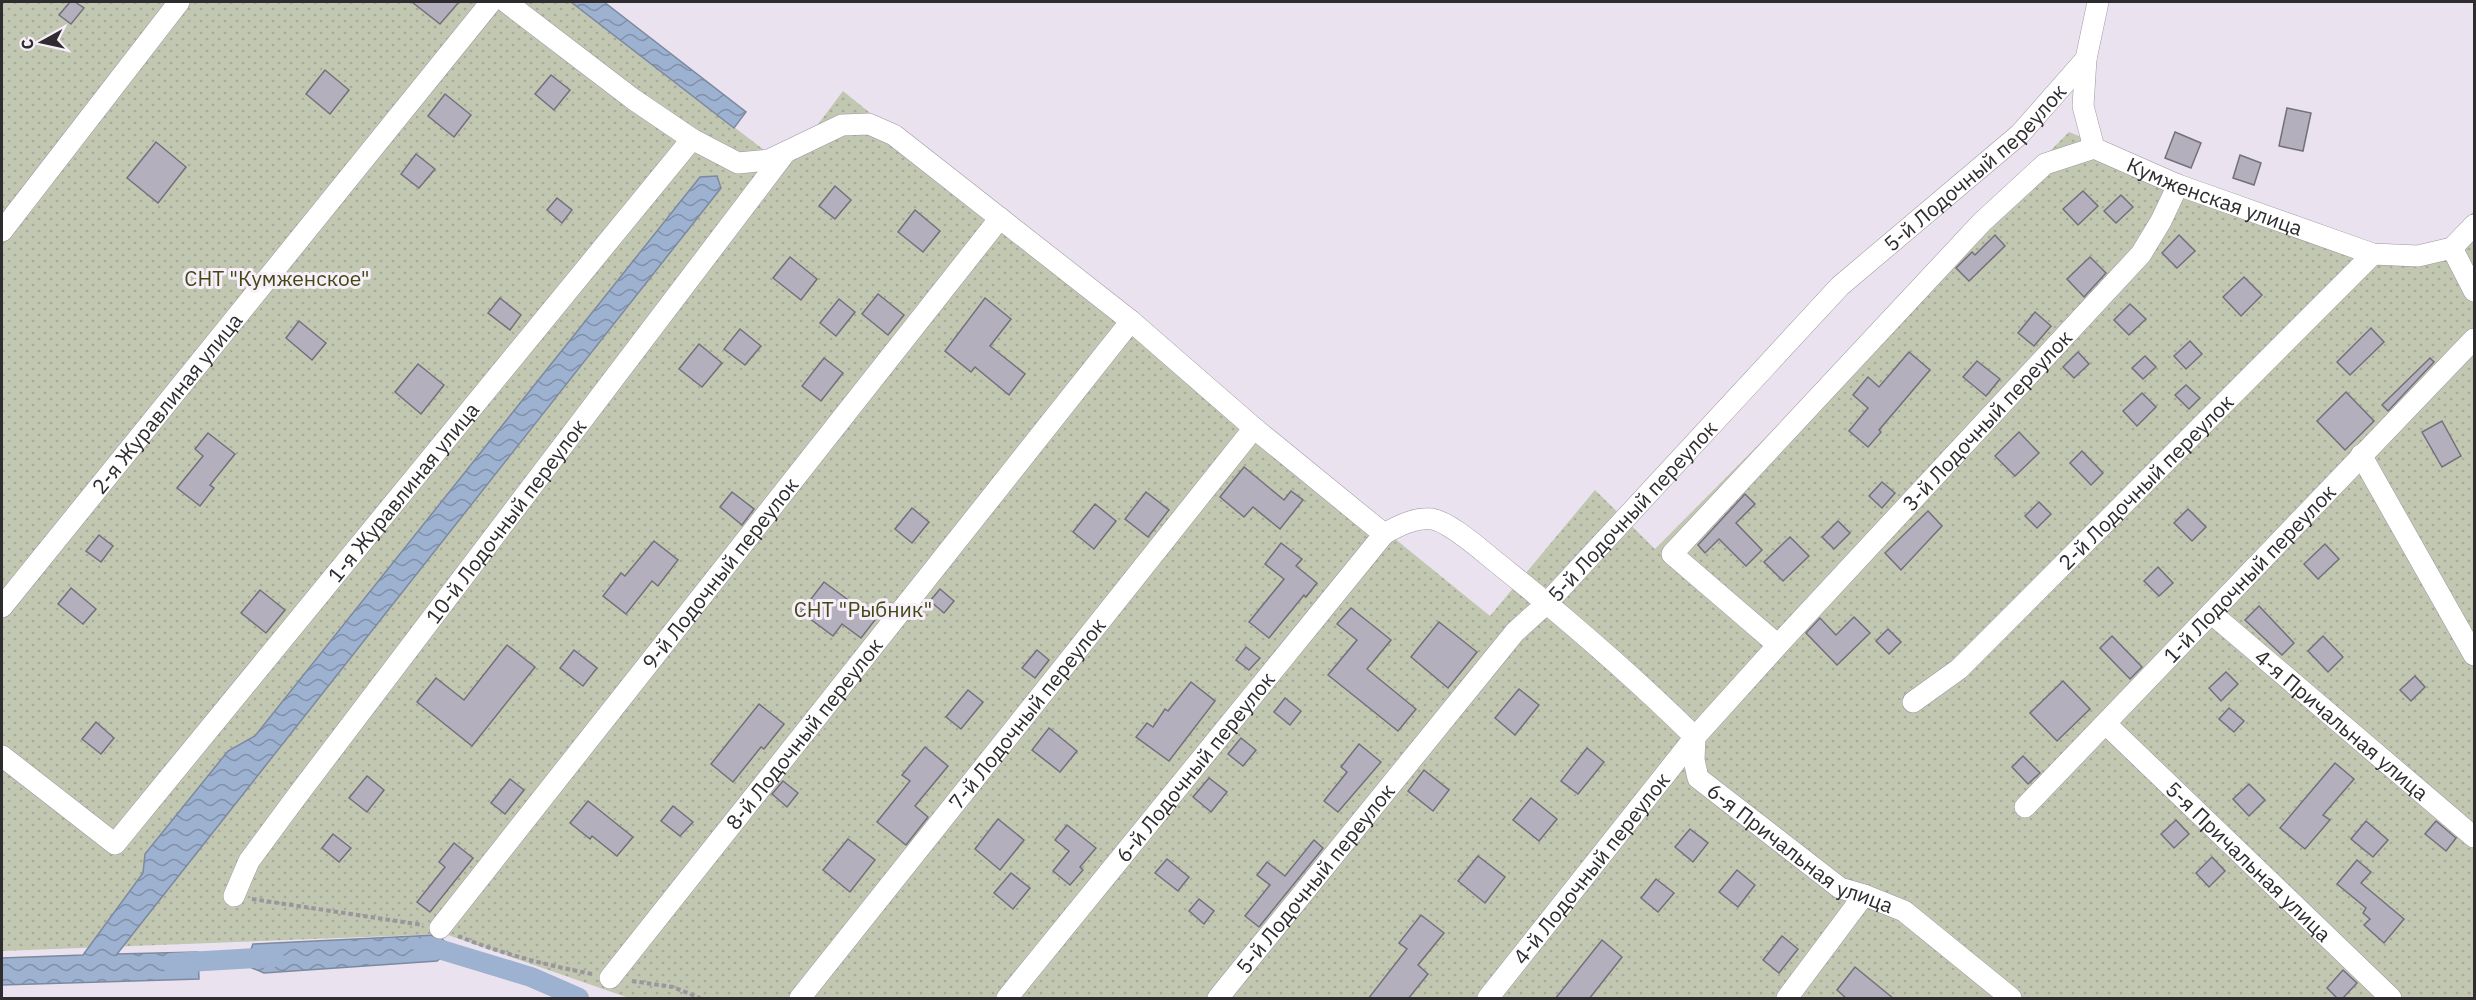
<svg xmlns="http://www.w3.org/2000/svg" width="2476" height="1000" viewBox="0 0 2476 1000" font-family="'IBM Plex Sans',sans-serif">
<defs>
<pattern id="garden-dots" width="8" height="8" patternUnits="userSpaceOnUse" patternTransform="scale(1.5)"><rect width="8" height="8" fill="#c1c7b1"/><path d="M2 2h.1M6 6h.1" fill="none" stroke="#a6ab99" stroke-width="1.8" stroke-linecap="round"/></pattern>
<pattern id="water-waves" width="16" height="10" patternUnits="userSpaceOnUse" patternTransform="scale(1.5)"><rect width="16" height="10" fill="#9db1d0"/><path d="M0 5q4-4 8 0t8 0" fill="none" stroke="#8090a9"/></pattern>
</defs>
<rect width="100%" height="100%" fill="#eae2ee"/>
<path fill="url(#garden-dots)" d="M2 2H571L786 167 843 91 1490 616 1595 490 1655 549 2069 132 2366 254 2439 247 2474 211V998H629L445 934 2 951Z"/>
<g fill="url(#water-waves)" stroke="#7c89a0" stroke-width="1.5">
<path d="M571 2H604L746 112 734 128Z"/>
<path d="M717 176 721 188 117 954 198 952 199 979 2 985V958L83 955 143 873 145 854 228 751 255 736 700 177Z"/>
<path d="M437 935 453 948 437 961 264 973 245 965 253 944Z"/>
</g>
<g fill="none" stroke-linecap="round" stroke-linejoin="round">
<g stroke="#9db1d0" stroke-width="20">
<path d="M423 948 432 947 531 977 579 998"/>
<path d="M171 963 274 957"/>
</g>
</g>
<g fill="#b3afbc" stroke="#73707c" stroke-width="1.5">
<path d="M70 2H75L84 8 71 24 59 15Z"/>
<path d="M412 2H459L440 24Z"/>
<path d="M325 70 349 90 330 114 306 94Z"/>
<path d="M551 75 570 90 554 110 535 94Z"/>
<path d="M445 94 471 115 454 137 428 116Z"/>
<path d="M2287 108 2311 113 2303 151 2279 146Z"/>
<path d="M2175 132 2201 143 2191 168 2165 158Z"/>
<path d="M156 142 186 167 158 203 127 178Z"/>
<path d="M416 154 435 169 419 188 401 174Z"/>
<path d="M2240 155 2261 163 2254 185 2233 178Z"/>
<path d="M835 186 851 200 835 219 819 206Z"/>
<path d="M2083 191 2098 206 2078 225 2063 209Z"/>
<path d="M2121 195 2133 207 2116 223 2104 211Z"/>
<path d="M557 198 572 210 562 223 547 210Z"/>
<path d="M915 210 940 231 923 252 898 232Z"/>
<path d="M1995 235 2005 246 1969 281 1956 268 1972 252 1975 255Z"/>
<path d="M2179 235 2195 251 2177 268 2162 253Z"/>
<path d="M790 257 817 279 801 300 773 278Z"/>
<path d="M2090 257 2106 273 2084 297 2067 279Z"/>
<path d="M2244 277 2262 295 2241 316 2223 297Z"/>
<path d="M878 294 904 315 888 335 862 314Z"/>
<path d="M500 298 521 315 510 330 488 313Z"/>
<path d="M985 298 1011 319 990 346 1025 374 1009 395 975 367 971 372 945 351Z"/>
<path d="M839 299 855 312 836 336 820 323Z"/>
<path d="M2130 304 2146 319 2129 335 2114 320Z"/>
<path d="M2035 312 2051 326 2034 346 2018 333Z"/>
<path d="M299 321 326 343 312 360 286 338Z"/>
<path d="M2371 328 2384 342 2350 375 2337 362Z"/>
<path d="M740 329 761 346 745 365 724 349Z"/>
<path d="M2190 341 2202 354 2186 369 2174 356Z"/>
<path d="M699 344 722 363 702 387 679 369Z"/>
<path d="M1909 352 1930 370 1879 430 1881 432 1868 447 1849 431 1868 408 1853 395 1868 377 1879 387Z"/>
<path d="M2078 352 2089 364 2074 378 2063 367Z"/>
<path d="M2145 356 2156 367 2143 379 2132 368Z"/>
<path d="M824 358 843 373 821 401 802 386Z"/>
<path d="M2430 358 2434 362 2388 411 2382 405Z"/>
<path d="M1977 361 2000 379 1986 396 1963 377Z"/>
<path d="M418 364 444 385 421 414 395 392Z"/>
<path d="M2186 385 2200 398 2189 409 2175 395Z"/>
<path d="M2346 392 2374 421 2345 450 2317 421Z"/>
<path d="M2142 393 2156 407 2137 426 2123 411Z"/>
<path d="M2442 421 2461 456 2442 467 2422 432Z"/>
<path d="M2019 432 2039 453 2015 476 1995 456Z"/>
<path d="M208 433 235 454 210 485 214 488 200 506 177 488 203 456 195 449Z"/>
<path d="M2082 451 2103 473 2091 485 2070 463Z"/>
<path d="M1244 467 1284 500 1291 491 1303 500 1280 529 1253 507 1244 517 1220 497Z"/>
<path d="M1882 482 1895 493 1882 508 1869 496Z"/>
<path d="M732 492 754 509 742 525 720 507Z"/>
<path d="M1146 492 1169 510 1148 537 1125 519Z"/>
<path d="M1745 494 1755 504 1736 523 1762 550 1746 566 1719 539 1705 553 1698 545Z"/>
<path d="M2039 502 2051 514 2037 528 2025 516Z"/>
<path d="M1095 504 1116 521 1094 549 1073 532Z"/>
<path d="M912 508 929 522 912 543 895 529Z"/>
<path d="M2188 509 2206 527 2192 541 2174 523Z"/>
<path d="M1928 511 1942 526 1901 570 1885 553Z"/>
<path d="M1838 521 1850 533 1834 549 1822 537Z"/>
<path d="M99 535 113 546 101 562 86 551Z"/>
<path d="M1790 537 1809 556 1783 581 1764 562Z"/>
<path d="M654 541 678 560 658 586 652 581 626 614 603 596 621 573 625 576Z"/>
<path d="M1281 543 1302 559 1296 566 1317 583 1306 597 1304 595 1269 638 1249 622 1284 579 1265 564Z"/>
<path d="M2325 544 2339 559 2318 579 2304 564Z"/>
<path d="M2158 567 2173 583 2159 596 2144 581Z"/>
<path d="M824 582 875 620 861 638 842 624 833 636 801 612Z"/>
<path d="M71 588 96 609 83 624 58 604Z"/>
<path d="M940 589 954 601 944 613 930 601Z"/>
<path d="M260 590 285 610 266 633 241 613Z"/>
<path d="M2259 606 2294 643 2282 655 2245 620Z"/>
<path d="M1351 608 1391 640 1367 669 1416 709 1398 731 1328 675 1357 640 1337 624Z"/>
<path d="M1854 617 1870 633 1837 665 1806 633 1820 618 1836 635Z"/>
<path d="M1439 622 1477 652 1448 688 1411 657Z"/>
<path d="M1888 629 1901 642 1889 654 1876 641Z"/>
<path d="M2112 636 2142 667 2130 679 2100 648Z"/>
<path d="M2323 636 2343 657 2328 672 2308 651Z"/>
<path d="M507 645 535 667 472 746 417 702 436 678 464 700Z"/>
<path d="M1246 647 1260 658 1249 670 1236 660Z"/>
<path d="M574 650 597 668 583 686 560 668Z"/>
<path d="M1037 650 1049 660 1035 678 1022 668Z"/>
<path d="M2226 672 2238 684 2221 701 2209 688Z"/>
<path d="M2415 676 2425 687 2411 701 2400 690Z"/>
<path d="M2063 681 2090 709 2057 741 2030 713Z"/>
<path d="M1191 682 1215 701 1169 761 1136 737 1147 723 1153 727 1165 709 1168 711Z"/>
<path d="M1519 689 1539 705 1515 735 1495 718Z"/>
<path d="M968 690 983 702 961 729 946 717Z"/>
<path d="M1285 698 1301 711 1290 725 1274 712Z"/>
<path d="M759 704 784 724 764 749 761 747 733 782 711 764Z"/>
<path d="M2229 708 2244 721 2234 732 2219 719Z"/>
<path d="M96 722 114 738 101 754 82 739Z"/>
<path d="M1049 728 1077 751 1060 772 1032 750Z"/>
<path d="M1241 738 1256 750 1243 766 1228 754Z"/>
<path d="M1359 744 1381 762 1338 812 1324 801 1347 772 1341 767Z"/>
<path d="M925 747 948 766 915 806 928 817 906 845 877 822 910 781 902 775Z"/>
<path d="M1587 748 1604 762 1578 794 1561 781Z"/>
<path d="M2023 756 2040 773 2028 784 2012 767Z"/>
<path d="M2335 763 2354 779 2323 815 2330 820 2305 849 2280 828Z"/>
<path d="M1424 770 1449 790 1433 811 1408 791Z"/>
<path d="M367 776 384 790 367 812 349 798Z"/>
<path d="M1209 778 1227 792 1211 812 1193 797Z"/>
<path d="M510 779 524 790 505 814 491 803Z"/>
<path d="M783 781 798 793 787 807 772 794Z"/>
<path d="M2249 784 2265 800 2249 816 2233 799Z"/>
<path d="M1531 798 1557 819 1539 841 1513 820Z"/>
<path d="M588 801 633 837 617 856 592 836 590 839 570 823Z"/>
<path d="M673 806 693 822 680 836 661 821Z"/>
<path d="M998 819 1024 840 1000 870 975 849Z"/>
<path d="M2176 820 2189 834 2174 848 2161 834Z"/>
<path d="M2366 821 2388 840 2373 857 2351 839Z"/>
<path d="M2436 821 2456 838 2446 851 2425 834Z"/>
<path d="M1067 825 1096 848 1080 867 1083 870 1070 885 1053 871 1069 851 1055 840Z"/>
<path d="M1690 829 1708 843 1693 862 1675 847Z"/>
<path d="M333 834 351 848 339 862 322 848Z"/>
<path d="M848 839 875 860 850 892 823 870Z"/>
<path d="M1314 840 1323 848 1259 927 1245 916 1270 885 1257 875 1267 862 1285 876Z"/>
<path d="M454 843 473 858 430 912 417 902 445 867 439 862Z"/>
<path d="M1478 856 1505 877 1485 903 1458 881Z"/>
<path d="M2212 857 2225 871 2209 887 2196 873Z"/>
<path d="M1167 859 1189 877 1178 891 1155 873Z"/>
<path d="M2357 860 2371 872 2361 883 2404 919 2384 943 2364 925 2370 919 2363 913 2366 908 2337 884Z"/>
<path d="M1737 870 1755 885 1738 907 1719 892Z"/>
<path d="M1011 873 1030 888 1013 909 994 893Z"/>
<path d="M1656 879 1674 893 1658 912 1641 898Z"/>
<path d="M1199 899 1214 911 1204 924 1189 911Z"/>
<path d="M1421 915 1444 933 1418 965 1428 974 1408 999H1368L1407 949 1399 943Z"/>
<path d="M1782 936 1798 949 1779 973 1763 960Z"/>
<path d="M1602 940 1622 957 1589 999H1555Z"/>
<path d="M1855 967 1894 999H1847L1837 990Z"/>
<path d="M2343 970 2357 983 2342 999H2338L2327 988Z"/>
</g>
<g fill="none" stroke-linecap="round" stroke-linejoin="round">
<defs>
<g id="street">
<path id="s1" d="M506 2 633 99 692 139 738 163 769 160 842 125 869 124 894 135 1131 321 1254 428 1384 534C1398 526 1415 517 1432 519 1450 522 1481 550 1496 562 1565 617 1632 675 1695 737L1694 760 1698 778 1840 888 1864 895 1904 911 2011 998"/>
<path id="s2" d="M2098 2 2086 59 2083 106 2094 148 2178 185 2373 254 2418 256 2452 248 2474 225"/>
<path d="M2 231 179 2"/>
<path d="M2452 248 2474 291"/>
<path d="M2361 455 2474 655"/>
<path id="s3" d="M2 607 491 2"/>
<path id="s4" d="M2211 613 2474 837"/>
<path d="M1778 645 1672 554 1982 222 2045 164 2094 148"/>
<path id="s5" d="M1913 702 1959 669 2373 254"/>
<path id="s6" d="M2106 724 2391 998"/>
<path id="s7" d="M2 756 115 844 692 139"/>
<path id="s8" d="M2025 807 2474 339"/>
<path id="s9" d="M234 896 249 861 297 796 785 153"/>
<path id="s10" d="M440 928 1000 218"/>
<path id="s11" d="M610 978 1131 321"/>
<path id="s12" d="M800 998 1254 428"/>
<path id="s13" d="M1007 998 1384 534"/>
<path id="s14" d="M1218 998 1515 632 1547 603 1840 286 2020 134 2086 59"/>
<path id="s15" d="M1488 998 1695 737 1778 645 2141 254 2161 221 2178 185"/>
<path d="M1787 998 1864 895"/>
</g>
</defs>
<use href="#street" stroke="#9e96a1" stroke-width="22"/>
<g stroke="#9b959d" stroke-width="4" stroke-dasharray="4.5 3" stroke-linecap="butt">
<path d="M252 899 423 925"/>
<path d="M458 936C502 954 546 965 592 974"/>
<path d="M632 981 673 987 700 998"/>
</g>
<use href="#street" stroke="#fff" stroke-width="21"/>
</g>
<g text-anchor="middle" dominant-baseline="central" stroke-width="6" stroke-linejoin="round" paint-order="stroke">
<g font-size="21" fill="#2f2c30" stroke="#f8effb">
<text stroke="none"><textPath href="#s14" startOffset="1126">5-й Лодочный переулок</textPath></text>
<text stroke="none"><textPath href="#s2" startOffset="279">Кумженская улица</textPath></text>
<text stroke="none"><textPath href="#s3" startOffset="262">2-я Журавлиная улица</textPath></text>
<text stroke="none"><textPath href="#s15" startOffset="764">3-й Лодочный переулок</textPath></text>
<text stroke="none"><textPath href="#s5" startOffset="321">2-й Лодочный переулок</textPath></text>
<text stroke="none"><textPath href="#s7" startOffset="598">1-я Журавлиная улица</textPath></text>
<text stroke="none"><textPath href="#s14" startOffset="640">5-й Лодочный переулок</textPath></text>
<text stroke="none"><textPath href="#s9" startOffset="464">10-й Лодочный переулок</textPath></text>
<text stroke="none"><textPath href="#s10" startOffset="452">9-й Лодочный переулок</textPath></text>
<text stroke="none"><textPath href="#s8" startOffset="324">1-й Лодочный переулок</textPath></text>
<text stroke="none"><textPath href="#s12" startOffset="364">7-й Лодочный переулок</textPath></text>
<text stroke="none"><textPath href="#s4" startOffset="172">4-я Причальная улица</textPath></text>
<text stroke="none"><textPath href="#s11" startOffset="312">8-й Лодочный переулок</textPath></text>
<text stroke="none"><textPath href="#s13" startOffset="298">6-й Лодочный переулок</textPath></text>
<text stroke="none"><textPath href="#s1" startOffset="1642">6-я Причальная улица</textPath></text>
<text stroke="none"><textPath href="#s6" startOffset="198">5-я Причальная улица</textPath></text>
<text stroke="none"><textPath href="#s15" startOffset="166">4-й Лодочный переулок</textPath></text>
<text stroke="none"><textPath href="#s14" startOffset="154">5-й Лодочный переулок</textPath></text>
</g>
<g font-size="21" fill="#404a12" stroke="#f8effb">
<text x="277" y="278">СНТ "Кумженское"</text>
<text x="863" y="609">СНТ "Рыбник"</text>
</g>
</g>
<rect width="2476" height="1000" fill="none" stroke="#2f2c30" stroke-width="6"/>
<g transform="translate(42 42) rotate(262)" stroke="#f8effb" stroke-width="4.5" paint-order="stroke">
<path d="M0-4.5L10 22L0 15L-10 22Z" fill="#2f2c30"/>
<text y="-9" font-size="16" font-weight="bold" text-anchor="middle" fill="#2f2c30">С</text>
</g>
</svg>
